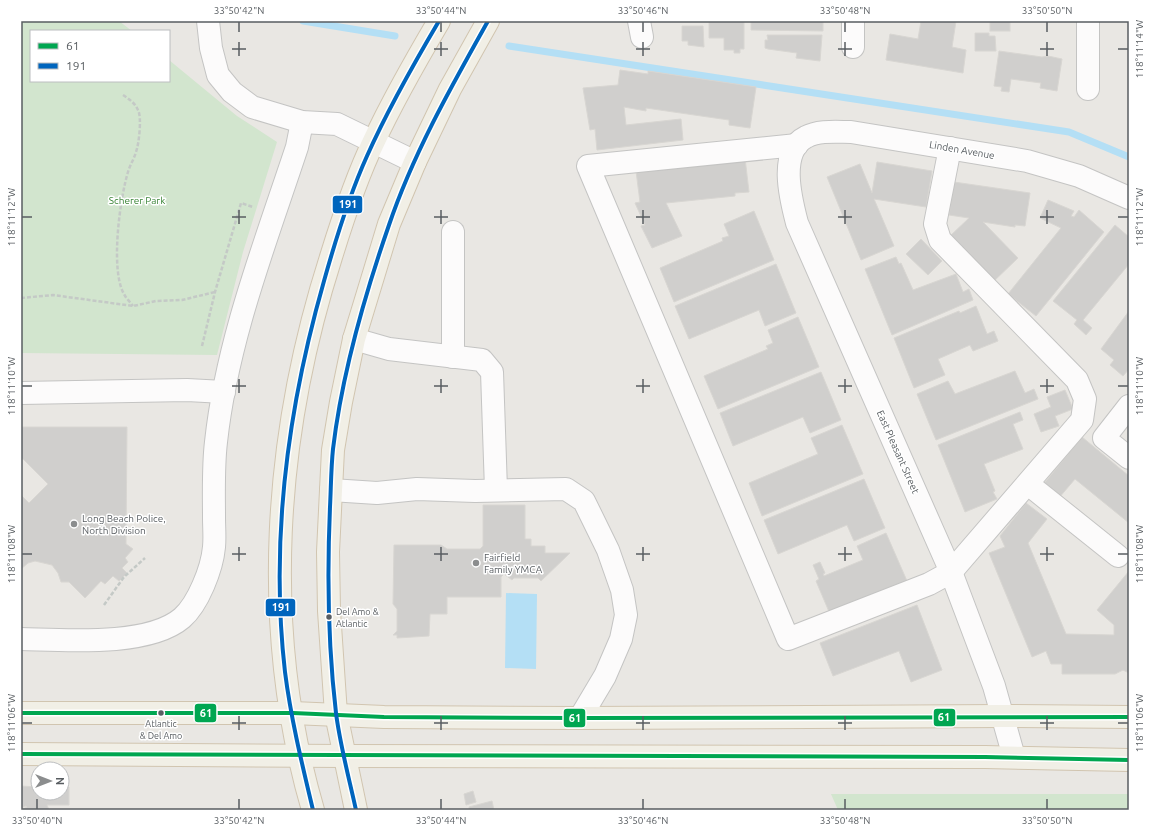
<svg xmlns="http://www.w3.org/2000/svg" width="1150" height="831" viewBox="0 0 1150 831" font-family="Ubuntu,sans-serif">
<rect width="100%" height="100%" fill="#e9e7e3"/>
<g fill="#d2e5ce">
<path d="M21 21H119L132 31H31V81H169V60L237 116 277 142 243 252 217 355 21 353Z"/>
<path d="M831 794H1129V810H838Z"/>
</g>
<path fill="#b4dff5" d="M506 593 537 594 536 669 505 668Z"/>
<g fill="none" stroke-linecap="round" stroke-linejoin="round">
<g stroke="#b4dff5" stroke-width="7">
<path d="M303 21 395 36"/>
<path d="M509 46 1069 132 1129 157"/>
</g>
</g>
<g fill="#d0cfcd" stroke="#d8d6d2">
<path d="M709 21H744V49H740V53H734V50H724V38H709Z"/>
<path d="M751 21H823V31L751 30Z"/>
<path d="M921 21H956L952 47 966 50 963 73 886 60 890 34 918 39Z"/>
<rect x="990" y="21" width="20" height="10"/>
<path d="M682 26H703L704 47 688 45V41H682Z"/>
<path d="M975 33H989V36H995L996 51H975Z"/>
<path d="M767 35H822L820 61 796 58 797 53 768 49 765 48V40H768Z"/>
<path d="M999 51 1042 57 1048 56 1062 59 1057 91 1040 88 1041 83 1011 79 1009 92 1001 91 1002 87 994 86Z"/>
<path d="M620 70 648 74V71L756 87 750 128 729 125V120L646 108V111L624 107 626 125 681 119 683 140 597 150 595 129 590 130 583 88 618 85Z"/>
<path d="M745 158 749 192 735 193V196L666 203 682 236 652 248 641 226 645 225 635 203 640 202 636 171Z"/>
<path d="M877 162 932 171 926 207 874 199 894 246 861 260 827 177 860 164 872 193Z"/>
<path d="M954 182 1030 193 1025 226 1015 225V227L983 222 1018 258 992 283 949 237 969 218 949 215Z"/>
<path d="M1048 200 1074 211 1071 216 1074 217 1079 210 1104 232 1036 316 1008 294 1061 228 1040 218Z"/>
<path d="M754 211 774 260 674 302 660 268 723 241 722 238 729 236 724 224Z"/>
<path d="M1115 225 1129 237V264L1083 320 1092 328 1086 335 1074 324 1077 320 1053 301Z"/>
<path d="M921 239 942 261 928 275 906 254Z"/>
<path d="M896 257 899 264 901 263 913 290 956 274 963 292 969 289 973 300 892 335 865 269Z"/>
<path d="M776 264 796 313 765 326 759 310 689 339 675 306Z"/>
<path d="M976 306 987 334 994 331 998 341 973 351 970 345 938 359 945 375 914 388 894 338 959 311 960 313Z"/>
<path d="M1129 311V369L1123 376 1110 365 1114 360 1101 349Z"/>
<path d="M798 317 819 367 718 409 704 376 768 349 766 346 773 343 768 330Z"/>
<path d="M1015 371 1025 393 1034 389 1038 399 936 440 917 394 948 381 955 394Z"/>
<path d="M821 372 841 420 810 433 803 417 733 446 720 413Z"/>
<path d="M1065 390 1073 409 1055 416 1059 426 1041 432 1034 414 1051 407 1047 397Z"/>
<path d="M1020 412 1023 420 1013 424 1023 449 984 464 995 491 993 492 997 499 965 512 938 445Z"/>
<path d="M842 425 863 474 762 516 749 483 818 454 811 438Z"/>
<path d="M21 427H127L126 544 133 549 125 558 128 562 122 568 127 573 119 581 113 576 105 584 101 581 85 598 69 582H61L58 573 52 565 35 561 28 563 21 569V495L29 503 48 484 21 457Z"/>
<path d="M1082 437 1129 476V523L1075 479 1058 499 1042 486Z"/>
<path d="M864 479 885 528 854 541 847 525 778 554 764 520Z"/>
<path d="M1026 503 1047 519 1028 543 1066 634 1114 635V625L1097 610 1129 571V673L1123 670 1115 674H1062V664H1051L1046 651 1032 657 989 553 1005 547 1000 536Z"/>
<path d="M483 505H525V539H531V546H545V553H570L541 581 538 578H514L512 580 504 574 501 577V597H447V614H430L429 636 397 638V635H393L397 631V609L393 604 394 545H441L447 549H480L483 546Z"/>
<path d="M886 533 907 581 830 614 816 581 819 579 813 565 820 562 825 573 823 574 824 576 863 560 857 546Z"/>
<path d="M917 605 942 670 911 682 899 651 833 676 820 643Z"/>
<path d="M21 786 38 787V793H62V787H69V805H47L49 810H21L27 807 26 806 21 808Z"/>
<path d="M473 791 476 802 466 805 464 794Z"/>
<path d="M492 801 494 810H469V807Z"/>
</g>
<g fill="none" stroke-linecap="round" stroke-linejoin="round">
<defs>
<g id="minor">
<path d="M208 21 211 48 218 75 232 92 252 107 302 122 337 124 415 162"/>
<path d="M639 21 642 37"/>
<path d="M853 21V47"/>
<path d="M1088 21V89"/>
<path d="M797 145 588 166 788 639 929 584 951 572 1082 420 1085 399 1077 380 940 240 935 224 950 148"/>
<path d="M453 232V357"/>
<path d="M354 339 389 349 482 360 492 372 496 490"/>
<path d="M21 393 187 390 224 392"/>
<path d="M1129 406 1104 438 1129 458"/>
<path d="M1028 484 1118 556"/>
<path d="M331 490 377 493 417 489 475 491 566 489 584 501 608 550 622 590 626 615 621 639 605 676 580 718"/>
<path d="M21 639C64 640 148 647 182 618 198 604 212 569 214 547 215 538 214 527 214 518 214 493 213 467 216 442 227 340 265 244 297 147L302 122"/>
<path d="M1014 757 994 686 951 572 797 223C791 200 778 151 806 137 819 130 837 132 851 132L1027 161 1079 176 1129 198"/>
</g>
<g id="major">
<path d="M21 713H293L384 717 580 718 1003 716 1129 717"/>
<path d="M21 754 345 756 985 757 1129 760"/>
<path d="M313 810C260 629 274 435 331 257 343 218 356 178 374 141 393 100 416 60 439 21"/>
<path d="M356 810 336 714 329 611 328 552 331 490 333 450 341 402 354 339 389 224 415 162 450 89 488 21"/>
</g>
</defs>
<use href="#minor" stroke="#c4c4c3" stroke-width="24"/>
<use href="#major" stroke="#d1c5b0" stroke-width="24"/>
<g stroke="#c4c9c6" stroke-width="2.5" stroke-dasharray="4 2" stroke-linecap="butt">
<path d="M123 95C129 99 135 103 138 110 142 117 139 144 136 152 134 159 130 165 128 172 120 198 110 270 124 294 126 298 130 302 133 306"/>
<path d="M21 298 53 295 133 306 156 301 182 300 215 292"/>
<path d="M202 346 215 292 241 203 253 207"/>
<path d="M104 605 124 577 145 558"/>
</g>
<use href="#minor" stroke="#fcfbfb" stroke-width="22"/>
<use href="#major" stroke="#f1efe6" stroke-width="22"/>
<defs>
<g id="bus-1">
<path d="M21 713H293L384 717 580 718 1129 717"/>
<path d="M21 754 985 757 1129 760"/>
</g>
<g id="bus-2">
<path d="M313 810C302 764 291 719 285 672 270 541 288 407 324 281 336 238 349 196 367 156 388 109 413 65 439 21"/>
<path d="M356 810C349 778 340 745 336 713 328 645 327 575 330 507 331 488 331 468 333 449 342 373 364 297 389 225 413 154 451 87 488 21"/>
</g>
</defs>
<use href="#bus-1" stroke="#fff" stroke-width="7"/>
<use href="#bus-2" stroke="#fff" stroke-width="7"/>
<use href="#bus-1" stroke="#00a651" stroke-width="4"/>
<use href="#bus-2" stroke="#0065bd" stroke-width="4"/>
</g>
<path fill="none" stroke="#585d61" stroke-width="1.5" d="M239 22V32M441 22V32M643 22V32M845 22V32M1047 22V32M239 42V56M441 42V56M643 42V56M845 42V56M1047 42V56M232 49H246M434 49H448M636 49H650M838 49H852M1040 49H1054M1118 49H1128M239 210V224M441 210V224M643 210V224M845 210V224M1047 210V224M22 217H32M232 217H246M434 217H448M636 217H650M838 217H852M1040 217H1054M1118 217H1128M239 379V393M441 379V393M643 379V393M845 379V393M1047 379V393M22 386H32M232 386H246M434 386H448M636 386H650M838 386H852M1040 386H1054M1118 386H1128M239 547V561M441 547V561M643 547V561M845 547V561M1047 547V561M22 554H32M232 554H246M434 554H448M636 554H650M838 554H852M1040 554H1054M1118 554H1128M239 716V730M441 716V730M643 716V730M845 716V730M1047 716V730M22 723H32M232 723H246M434 723H448M636 723H650M838 723H852M1040 723H1054M1118 723H1128M37 799V809M239 799V809M441 799V809M643 799V809M845 799V809M1047 799V809"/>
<g fill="#8b8d8e" stroke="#fff" stroke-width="1.5">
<circle cx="74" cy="524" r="4"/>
<circle cx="476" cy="563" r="4"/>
</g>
<g fill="#585d61" stroke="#fff" stroke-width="1.5">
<circle cx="329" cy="617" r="3.5"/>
<circle cx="161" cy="713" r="3.5"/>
</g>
<g text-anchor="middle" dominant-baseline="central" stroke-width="3" stroke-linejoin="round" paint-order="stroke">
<g font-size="9" fill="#585d61" stroke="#fff" text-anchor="start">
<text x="336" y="612">Del Amo &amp;<tspan x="336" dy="12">Atlantic</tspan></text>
<text x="161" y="724" text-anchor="middle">Atlantic<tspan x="161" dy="12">&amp; Del Amo</tspan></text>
</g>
<g font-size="10" fill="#585d61" stroke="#fff">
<text transform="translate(962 150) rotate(10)">Linden Avenue</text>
<text transform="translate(898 452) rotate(66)">East Pleasant Street</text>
</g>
<g font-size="10" fill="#388335" stroke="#fff">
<text x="137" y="200">Scherer Park</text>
</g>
<g font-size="10" fill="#585d61" stroke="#fff" text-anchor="start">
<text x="82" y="518">Long Beach Police,<tspan x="82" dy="12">North Division</tspan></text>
<text x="484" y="557">Fairfield<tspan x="484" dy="12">Family YMCA</tspan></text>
</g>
</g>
<g stroke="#fff" stroke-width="1.5">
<rect x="332" y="195" width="31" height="19" rx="4" fill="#0065bd"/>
<rect x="265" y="598" width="31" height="19" rx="4" fill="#0065bd"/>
<rect x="194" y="703" width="23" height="20" rx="4" fill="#00a651"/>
<rect x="933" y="708" width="23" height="19" rx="4" fill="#00a651"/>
<rect x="563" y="708" width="23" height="20" rx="4" fill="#00a651"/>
</g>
<g font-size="11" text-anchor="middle" font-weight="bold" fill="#fff">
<text x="348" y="208">191</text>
<text x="281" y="611">191</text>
<text x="206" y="717">61</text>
<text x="944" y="721">61</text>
<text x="575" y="722">61</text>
</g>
<rect width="1150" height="831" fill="none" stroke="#ffffff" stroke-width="44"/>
<rect x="30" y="30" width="140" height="52" fill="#ffffff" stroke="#bcbec0"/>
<rect x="38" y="43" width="20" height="6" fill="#00a651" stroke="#bcbec0"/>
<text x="66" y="50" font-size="12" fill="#585d61">61</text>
<rect x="38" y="63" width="20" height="6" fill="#0065bd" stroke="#bcbec0"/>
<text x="66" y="70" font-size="12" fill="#585d61">191</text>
<g transform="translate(50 781) rotate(90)"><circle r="19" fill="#ffffff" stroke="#bcbec0"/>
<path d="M0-3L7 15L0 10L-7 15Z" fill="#8b8d8e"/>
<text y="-6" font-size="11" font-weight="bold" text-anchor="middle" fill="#585d61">N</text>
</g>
<rect x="22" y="22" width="1106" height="787" fill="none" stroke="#585d61" stroke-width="1.5"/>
<g font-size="10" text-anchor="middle" fill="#585d61">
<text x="239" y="14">33°50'42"N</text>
<text x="441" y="14">33°50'44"N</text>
<text x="643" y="14">33°50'46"N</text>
<text x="845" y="14">33°50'48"N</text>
<text x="1047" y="14">33°50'50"N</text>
<text transform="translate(1139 49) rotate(-90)" y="4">118°11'14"W</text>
<text transform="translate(1139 217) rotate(-90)" y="4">118°11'12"W</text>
<text transform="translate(11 217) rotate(-90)" y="4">118°11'12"W</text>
<text transform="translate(1139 386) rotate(-90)" y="4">118°11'10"W</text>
<text transform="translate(11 386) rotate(-90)" y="4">118°11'10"W</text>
<text transform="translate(1139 554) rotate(-90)" y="4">118°11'08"W</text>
<text transform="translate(11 554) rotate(-90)" y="4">118°11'08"W</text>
<text transform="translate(1139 723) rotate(-90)" y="4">118°11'06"W</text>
<text transform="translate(11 723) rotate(-90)" y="4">118°11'06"W</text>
<text x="37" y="824">33°50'40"N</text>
<text x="239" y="824">33°50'42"N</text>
<text x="441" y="824">33°50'44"N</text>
<text x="643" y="824">33°50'46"N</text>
<text x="845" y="824">33°50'48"N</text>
<text x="1047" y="824">33°50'50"N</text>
</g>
</svg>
